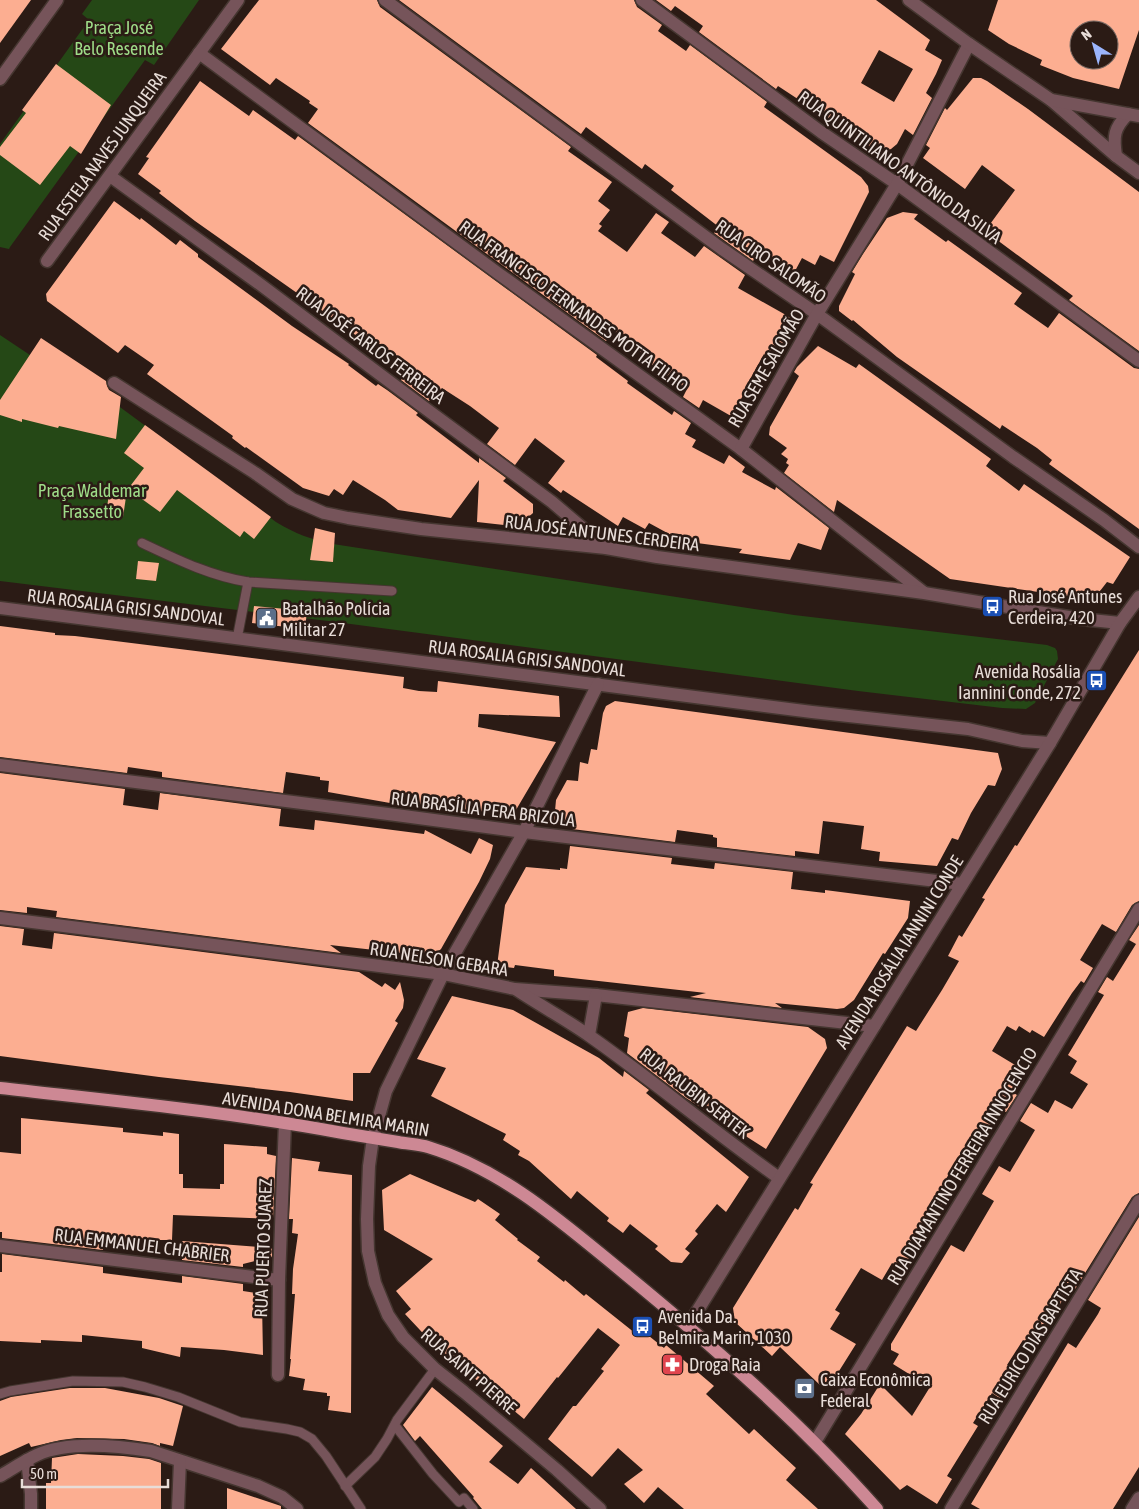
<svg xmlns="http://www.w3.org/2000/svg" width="1139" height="1509" viewBox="0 0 1139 1509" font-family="'Asap Condensed',sans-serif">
<rect width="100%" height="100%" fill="#2b1b15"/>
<g fill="#254816">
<path d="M92 0H199L154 65 145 60 10 247 9 249 0 247V144L89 20 82 14Z"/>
<path d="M0 335 39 361 109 399 276 522C296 534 310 539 333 544L794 615 1047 645 1055 648 1057 651 1058 659 1035 703 1026 709 1002 708 858 691 328 621 0 581Z"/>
</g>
<g fill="#fcae91" fill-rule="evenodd">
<path d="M0 0H31L0 43Z"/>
<path d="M259 0H377L380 7 571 147 568 151 612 182 598 201 610 210 599 224 602 226 598 231 627 252 656 213 669 222 661 233 695 257 704 246 745 275 738 288 793 319V328L775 361 764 354 749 381 750 382 741 399H740L731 416 703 400 699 408 683 397 687 389 645 360 647 357 613 330 606 341 308 123 318 109 309 103 310 101 276 78 270 85 221 49Z"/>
<path d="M399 0H634L637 7 662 25 658 31 686 51 690 45 767 102 764 107 861 177 868 186 869 192 834 262 820 255 815 265 802 258 795 271 764 253 762 258 757 255 753 261 714 233 719 227 671 190 674 186 645 164 642 169 586 127 581 134Z"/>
<path d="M656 0H876L930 40 925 50 942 60 936 74 926 93 932 98 913 135 905 129 897 144 891 149 880 153 778 86 776 89 699 32 703 26 675 6 671 11ZM879 50 913 69 894 102 861 83Z"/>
<path d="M998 0H1139V30L1119 89 1073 78 1040 65 1042 60 1009 44 988 30ZM1079 30H1109V60H1079Z"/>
<path d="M56 64 111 105 81 154 70 146 40 185 0 155V147L26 113 22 110Z"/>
<path d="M973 78H981L987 81 1028 109 1139 192V351L1069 300 1073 296 985 231 1015 190 982 165 965 189 923 158 930 148 926 145 945 108 947 110Z"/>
<path d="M200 81 249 116 253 110 295 140 298 136 597 355 596 357 628 381 627 383 672 415 674 411 691 423 685 434 696 440 692 447 724 464 729 455 745 467 742 472 775 490 776 487 829 528 821 550 798 543 790 560 739 553 742 549 682 541 649 523 645 529 623 517 618 526 563 490 561 493 548 483 565 461 535 438 515 465 487 444 499 428 470 406 442 388 429 401 401 380 406 372 394 363 399 357 369 337 365 342 309 301 310 300 297 293 195 221 159 193 161 191 138 174 149 158 146 157Z"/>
<path d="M114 201 140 220 141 218 176 245 180 240 198 254V257L292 326 349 364 348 365 376 386 378 384 387 390 418 413 416 415 479 463V458L506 478 503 481 533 504V513L525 520 504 525 477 522 479 480 451 518 398 510 385 500 353 480 343 495 334 489 329 496 303 488 246 447 245 448 232 438 233 436 147 374 154 365 125 345 118 353 47 301 46 294Z"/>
<path d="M903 212 918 214 914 219 946 242 948 240 1022 293 1014 304 1048 328 1059 313 1134 368 1139 369V529L1049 464 1052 460 1037 448 1002 425 1000 429 897 357 853 320 852 321 839 311V306L855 274 852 272 863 254 887 218Z"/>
<path d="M41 338 106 381 107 386 109 390 121 397 116 439 59 426 58 428 22 419V422L0 415V400Z"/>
<path d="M818 346 856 368 859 364 991 459 986 466 1019 491 1024 484 1130 557 1113 584 1107 582 1093 600 950 579 837 500 834 512 784 473 789 465 786 463 788 459 781 454 787 448 769 435 770 427 799 376 794 372 797 367Z"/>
<path d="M145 425 271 517 254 539 244 531 240 537 177 490 160 512 128 489 144 468 124 453Z"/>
<path d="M109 494 126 497 123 517 106 514Z"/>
<path d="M315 528 335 533 333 562 310 560Z"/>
<path d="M138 561 159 563 156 581 136 579Z"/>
<path d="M254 606 307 611 305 629 252 623Z"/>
<path d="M0 626 55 633V635L75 636 404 677 403 688 419 691 437 692 438 681 559 696 560 717 479 714 478 727 556 742 513 815 391 801 390 803 328 792 329 781 320 780V777L286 772 283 793 162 777V772L128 767 127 773 0 757Z"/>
<path d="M1139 650V901L1132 905 1116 932 1102 924 1080 960 1093 968 1084 983 1081 981 1072 993 1044 1037 1032 1030 1030 1033 1019 1026 1016 1031 1007 1026 992 1051 1025 1071 1012 1092 1017 1095 1006 1112 1001 1110 978 1146 969 1140 943 1184 952 1190 902 1269 892 1263 882 1280 861 1268 835 1310 840 1313 830 1329 856 1344 829 1387 820 1385 780 1347 772 1356 735 1322 733 1308 795 1208 798 1210 813 1184 810 1183 907 1026 916 1031 942 990 959 961 948 956 959 935 962 937 985 899 982 898 1015 845 1017 846Z"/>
<path d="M615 701 998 753 1002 769 995 786 988 785 971 813 958 840 952 838 937 866 879 861 880 852 861 849 864 826 823 821 819 854 795 851V856L717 847V838L713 837V835L677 830 675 842 572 829V824L554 822 556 800 567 780 578 781 580 762 588 764 591 749 597 750 603 713 606 706Z"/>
<path d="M0 773 125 789 123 805 158 810 160 793 281 809 279 826 314 830 315 820 424 834 425 830 471 854 479 838 493 845 490 859 479 882 441 949 433 956 421 951 419 955 330 945 341 953 56 917 57 911 27 907V913L0 910Z"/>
<path d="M570 846 672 858 671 864 714 869 715 863 793 872 791 889 825 893V890L910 901 908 918 885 954 883 953 854 1000 844 1008 837 1009 775 1003 782 1008 690 997 706 993 554 976V970L515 965 514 968 497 966 505 905 526 867 560 870V868L567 869Z"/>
<path d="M1139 925V1193L1132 1197 1074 1291 1063 1299 1046 1329 1047 1330 1036 1347 1023 1340 1007 1365 1019 1372 1001 1399 992 1393 973 1423 978 1426 947 1476 952 1479 937 1504 907 1485 900 1490 845 1434 861 1414 880 1384 912 1416 930 1387 893 1364 899 1354 891 1350V1344L951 1245 964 1252 994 1201 982 1194 999 1166 1010 1172 1035 1130 1020 1121 1031 1103 1048 1113 1055 1100 1072 1109 1088 1084 1070 1073 1077 1061 1068 1055 1104 995 1098 992 1107 977 1113 981 1136 944 1129 940Z"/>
<path d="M0 926 24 929 22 945 52 949 54 933 359 972 382 987 385 983 395 990 400 982 404 1000 403 1008 395 1021 398 1023 370 1073H353V1101L290 1092 159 1077 0 1056Z"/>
<path d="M452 996 513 1010 599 1058 623 1077 624 1071 649 1090 646 1093 749 1177 726 1212 717 1204 695 1231 698 1234 685 1249 690 1253 682 1263 671 1262 655 1249 658 1246 630 1224 623 1233 607 1221 609 1218 577 1191 571 1199 529 1161 518 1155 520 1151 503 1140 506 1134 431 1096 446 1068 417 1059Z"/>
<path d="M643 1008 808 1027 825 1039 827 1048 766 1149 686 1098 627 1053 629 1038 624 1036 628 1012Z"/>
<path d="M21 1118 123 1128V1132L163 1136V1132L179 1134V1174H183V1188L220 1189V1184H224V1144L267 1147V1154L276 1156 273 1219 173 1215 172 1240H146L103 1237V1250L2 1238V1232H0V1152L21 1154Z"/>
<path d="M292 1158 320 1162 318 1171 352 1175 351 1413 328 1410 330 1396H327V1393L303 1390 305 1379 289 1376 291 1359H290L295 1294H292L293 1269 298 1234 292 1233 293 1219H289Z"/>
<path d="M410 1174 475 1202 478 1199 500 1214 495 1220 518 1239 517 1240 540 1257 537 1261 564 1282 565 1280 584 1296 586 1294 640 1337 644 1332 664 1348 666 1345 714 1386 706 1394 749 1434 754 1429 796 1468 786 1480 818 1509H684L658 1487 644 1503 624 1484 643 1470 618 1448 592 1477 548 1439 573 1406H576L604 1371 601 1369 620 1345 598 1328 558 1378 557 1377 524 1419 434 1345 405 1314 411 1309 396 1291 433 1259 384 1230 382 1190Z"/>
<path d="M1139 1217V1467L1113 1509H980L971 1504 1068 1343 1076 1348 1098 1314 1101 1308 1088 1300Z"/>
<path d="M182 1241 272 1248V1257L243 1264V1267L182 1260Z"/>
<path d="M2 1254 103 1267V1273L182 1283V1276L243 1284V1291L256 1293 262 1303 263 1355 224 1350 181 1347 180 1357 142 1348V1341L82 1335V1342L41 1340V1343L0 1341V1272H2Z"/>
<path d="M432 1387 503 1446 489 1462 518 1484 531 1468 576 1509H482L473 1498 474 1497 420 1436 415 1441 403 1425Z"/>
<path d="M70 1388H105L159 1398 183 1406 173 1446 160 1443V1446L152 1443 124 1439 77 1438 61 1440 31 1447 29 1443 0 1456V1401L11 1397Z"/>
<path d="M78 1454 123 1456 149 1459 161 1463V1509H46V1483H51L52 1458Z"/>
<path d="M227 1488 281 1506V1509H227Z"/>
</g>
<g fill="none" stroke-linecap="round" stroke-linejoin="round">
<defs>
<g id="service">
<path d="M142 543C176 559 210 576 248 582L392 591"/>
<path d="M237 639 248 582"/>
<path d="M0 1394 10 1391 73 1381 123 1382 145 1387 178 1397 240 1422 287 1429 300 1432 312 1439 326 1456 361 1509"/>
<path d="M395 1427 397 1428 433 1474 459 1502 464 1498 473 1509"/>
<path d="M345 1486 375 1457 387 1439 397 1420 435 1369"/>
</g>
<g id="minor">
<path d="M385 0 722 249 817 314 1013 457 1104 520 1139 547"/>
<path d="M642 0 821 132 897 184 1139 361"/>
<path d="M199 53 499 274 741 449 923 592"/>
<path d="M0 79 57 0"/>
<path d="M1051 100 1116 156 1139 173"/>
<path d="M1116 156C1113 136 1114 128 1128 114"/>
<path d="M110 176 261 285 418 403 552 502 606 548"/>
<path d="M47 261 238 0"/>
<path d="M114 383 255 473 292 499 324 513 348 518 421 529 606 548 657 557 924 593 1081 619 1120 623"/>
<path d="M741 449 817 314 897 184 969 44"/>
<path d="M0 608 812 712 968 729 1022 741 1050 743"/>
<path d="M598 684 524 832 443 974 386 1091 373 1138 369 1166 367 1219 368 1251 375 1283 388 1315 403 1337 435 1369 464 1392 557 1470 600 1509"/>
<path d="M0 765 396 815 524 832 962 884"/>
<path d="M0 918 443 974 515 989 596 995 874 1026"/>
<path d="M517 990C541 1006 567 1020 591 1037 655 1082 715 1133 779 1178"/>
<path d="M589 1035 596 995"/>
<path d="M0 1246 279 1280"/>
<path d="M278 1375 279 1280 285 1122"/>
<path d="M815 1442 1139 909"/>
<path d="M27 1460 31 1494V1509"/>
<path d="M0 1476C12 1469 24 1461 37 1455 67 1441 118 1446 151 1451L258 1486 282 1497 297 1509"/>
<path d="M178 1509 180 1461"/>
<path d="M951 1509 1139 1201"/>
<path d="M1132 1509 1139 1498"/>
</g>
<g id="tertiary">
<path d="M909 0 969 44 1051 100 1139 116"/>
<path d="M688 1326 1050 743 1120 623 1139 597"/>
</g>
<path id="primary" d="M0 1088C114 1101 230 1112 343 1133 361 1136 380 1139 398 1142 408 1144 419 1144 428 1147 504 1170 564 1224 624 1273 713 1346 800 1422 877 1509"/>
</defs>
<use href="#service" stroke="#453630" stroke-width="11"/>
<use href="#minor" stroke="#453630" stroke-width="15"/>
<use href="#tertiary" stroke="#453630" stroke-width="15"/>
<use href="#primary" stroke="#453630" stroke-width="15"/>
<use href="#service" stroke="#76545a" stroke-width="9"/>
<use href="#minor" stroke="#76545a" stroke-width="12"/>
<use href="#tertiary" stroke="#76545a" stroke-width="12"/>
<use href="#primary" stroke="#cd8894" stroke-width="12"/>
</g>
<defs>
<symbol id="bus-square" viewBox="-11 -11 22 22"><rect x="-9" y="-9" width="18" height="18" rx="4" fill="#1a4fb4" stroke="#2b1b15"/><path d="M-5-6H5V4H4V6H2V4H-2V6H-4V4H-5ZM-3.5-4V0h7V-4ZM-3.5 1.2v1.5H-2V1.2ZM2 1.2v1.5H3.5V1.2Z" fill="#fff"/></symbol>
<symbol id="civic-square" viewBox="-11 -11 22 22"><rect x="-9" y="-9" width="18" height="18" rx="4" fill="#5c6f8a" stroke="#2b1b15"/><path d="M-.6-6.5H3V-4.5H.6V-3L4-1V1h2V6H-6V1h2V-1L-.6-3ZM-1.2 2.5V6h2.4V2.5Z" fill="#fff"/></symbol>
<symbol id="pharmacy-square" viewBox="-11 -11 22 22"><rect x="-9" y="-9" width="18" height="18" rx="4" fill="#e0444e" stroke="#2b1b15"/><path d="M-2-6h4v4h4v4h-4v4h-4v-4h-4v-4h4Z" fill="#fff"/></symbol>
<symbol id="bank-square" viewBox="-11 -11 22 22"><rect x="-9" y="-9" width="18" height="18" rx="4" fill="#5c6f8a" stroke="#2b1b15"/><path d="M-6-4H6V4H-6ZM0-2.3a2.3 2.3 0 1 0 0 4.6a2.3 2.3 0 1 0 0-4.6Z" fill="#fff"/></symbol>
</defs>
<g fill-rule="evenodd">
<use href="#bus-square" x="980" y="594" width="25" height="25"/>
<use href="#civic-square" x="254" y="606" width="25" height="25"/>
<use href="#bus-square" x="1084" y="668" width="25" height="25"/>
<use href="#bus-square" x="630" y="1314" width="25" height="25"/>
<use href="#pharmacy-square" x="660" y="1352" width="25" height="25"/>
<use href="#bank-square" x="792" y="1376" width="25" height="25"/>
</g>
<g text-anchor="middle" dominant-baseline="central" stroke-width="5" stroke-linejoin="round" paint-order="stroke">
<g font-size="18" fill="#9edc88" stroke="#2b1b15">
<text x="119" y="27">Praça José<tspan x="119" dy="21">Belo Resende</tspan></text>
<text x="92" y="490">Praça Waldemar<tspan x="92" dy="21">Frassetto</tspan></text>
</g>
<g font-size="18" fill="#e8ddd8" stroke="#2b1b15">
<text transform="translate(102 156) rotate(-54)">RUA ESTELA NAVES JUNQUEIRA</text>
<text transform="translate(900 167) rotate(36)">RUA QUINTILIANO ANTÔNIO DA SILVA</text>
<text transform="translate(771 261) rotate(35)">RUA CIRO SALOMÃO</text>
<text transform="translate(574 306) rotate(36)">RUA FRANCISCO FERNANDES MOTTA FILHO</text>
<text transform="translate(371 345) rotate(37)">RUA JOSÉ CARLOS FERREIRA</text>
<text transform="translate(766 368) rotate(-60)">RUA SEME SALOMÃO</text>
<text transform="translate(602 533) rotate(7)">RUA JOSÉ ANTUNES CERDEIRA</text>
<text transform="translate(126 607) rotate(7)">RUA ROSALIA GRISI SANDOVAL</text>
<text transform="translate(527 658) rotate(7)">RUA ROSALIA GRISI SANDOVAL</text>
<text transform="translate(483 809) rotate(7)">RUA BRASÍLIA PERA BRIZOLA</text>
<text transform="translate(899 952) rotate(-58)">AVENIDA ROSÁLIA IANNINI CONDE</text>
<text transform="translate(439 959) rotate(9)">RUA NELSON GEBARA</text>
<text transform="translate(695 1093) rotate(38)">RUA RAUBIN SERTEK</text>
<text transform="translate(326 1114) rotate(9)">AVENIDA DONA BELMIRA MARIN</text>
<text transform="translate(962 1166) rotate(-59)">RUA DIAMANTINO FERREIRA INNOCENCIO</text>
<text transform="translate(142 1245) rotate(7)">RUA EMMANUEL CHABRIER</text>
<text transform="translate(263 1248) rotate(-88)">RUA PUERTO SUAREZ</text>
<text transform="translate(1030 1346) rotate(-58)">RUA EURICO DIAS BAPTISTA</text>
<text transform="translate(469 1371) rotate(41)">RUA SAINT PIERRE</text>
</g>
<g font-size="18" fill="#e8ddd8" stroke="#2b1b15" text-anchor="start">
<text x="1008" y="596">Rua José Antunes<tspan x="1008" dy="21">Cerdeira, 420</tspan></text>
<text x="282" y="608">Batalhão Polícia<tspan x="282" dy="21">Militar 27</tspan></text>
<text x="1081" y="671" text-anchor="end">Avenida Rosália<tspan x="1081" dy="21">Iannini Conde, 272</tspan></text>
<text x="658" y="1316">Avenida Da.<tspan x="658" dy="21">Belmira Marin, 1030</tspan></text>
<text x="689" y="1364">Droga Raia</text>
<text x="820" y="1379">Caixa Econômica<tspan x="820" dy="21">Federal</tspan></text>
</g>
</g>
<g transform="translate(1094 45) rotate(323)"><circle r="24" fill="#2b1b15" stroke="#776963"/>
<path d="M0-4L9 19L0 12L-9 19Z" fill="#9bb5fd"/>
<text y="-8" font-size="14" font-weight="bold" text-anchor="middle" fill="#e8ddd8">N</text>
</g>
<path d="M22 1479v8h146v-8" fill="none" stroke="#e8ddd8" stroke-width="2.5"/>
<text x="30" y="1479" font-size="15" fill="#e8ddd8" stroke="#2b1b15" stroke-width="4" paint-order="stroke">50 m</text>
</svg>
